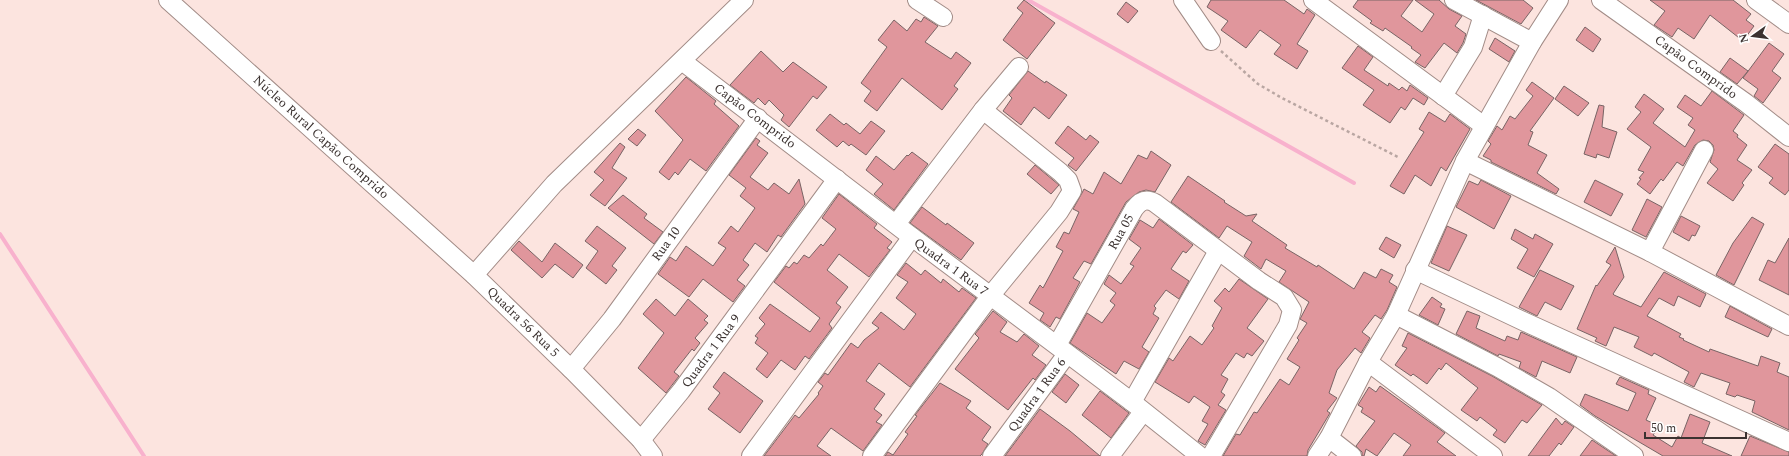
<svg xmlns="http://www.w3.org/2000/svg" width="1789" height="456" viewBox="0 0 1789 456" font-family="Spectral,serif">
<rect width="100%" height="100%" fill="#fce4df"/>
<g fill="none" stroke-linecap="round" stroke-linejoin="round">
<g stroke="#f8b1cd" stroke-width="4">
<path d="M1028 0 1354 183"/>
<path d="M0 234 144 456"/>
</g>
</g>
<g fill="#e0969c" stroke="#796465">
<path d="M1024 0 1055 23 1027 59 1003 40 1023 13 1017 8Z"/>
<path d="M1211 0H1284L1304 14 1307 9 1315 15 1297 44 1308 51 1297 69 1274 54 1281 45 1260 30 1246 48 1221 30 1228 21 1207 7Z"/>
<path d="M1358 0H1413L1401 16 1422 32 1434 14 1415 0H1439L1449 9 1462 16 1455 26 1466 34 1463 43 1457 53 1444 43 1425 68 1415 62 1421 55 1411 48 1412 47 1385 28 1383 31 1370 23 1372 21 1353 7Z"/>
<path d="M1476 0H1523L1533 8 1521 24Z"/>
<path d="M1650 0H1733L1751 14 1746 20 1754 26 1743 41 1710 15 1694 39 1678 28 1672 37 1654 25 1665 11Z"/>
<path d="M1126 2 1138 11 1128 23 1117 14Z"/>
<path d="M924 17 938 26 925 42 951 59 956 52 971 63 954 86 958 89 942 110 902 78 877 111 864 101 871 91 861 83 887 47 878 40 894 20 907 31 916 19 921 22Z"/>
<path d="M1585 27 1601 39 1593 52 1576 40Z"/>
<path d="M1495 38 1515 51 1509 62 1489 49Z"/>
<path d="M1769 43 1784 54 1772 71 1781 78 1763 103 1754 96 1758 89 1743 78Z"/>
<path d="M1358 46 1373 57 1364 70 1388 86 1389 83 1399 90 1402 87 1407 91 1410 85 1428 98 1424 105 1413 98 1405 110 1401 107 1390 123 1363 105 1374 90 1342 68Z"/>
<path d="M761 51 783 72 793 62 827 87 817 99 813 96 789 127 781 120 784 115 769 100 765 105 758 98 754 103 730 85Z"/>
<path d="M1730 58 1748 71 1737 84 1720 72Z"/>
<path d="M1028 71 1045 83 1046 81 1067 95 1049 119 1034 107 1021 125 1003 111 1012 98 1009 95Z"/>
<path d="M686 77 716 101 714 104 739 126 706 171 690 159 678 175 675 172 669 180 659 172 683 140 655 111Z"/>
<path d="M1532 82 1554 98 1530 131 1533 132 1528 145 1547 155 1537 173 1559 189 1556 194 1491 162V160L1483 156 1491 144 1488 141 1497 126 1502 130 1510 116 1515 119 1533 96 1526 90Z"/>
<path d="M1564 86 1589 103 1578 116 1555 99Z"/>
<path d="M1712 91 1744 115 1733 131 1738 135 1737 137 1747 145 1737 160 1752 170 1742 183 1744 185 1733 201 1707 183 1718 169 1710 162 1714 150 1713 145 1709 141 1703 140 1695 145 1683 166 1677 162 1663 181 1661 179 1650 194 1637 184 1641 179 1639 178 1644 172 1638 170 1651 147 1627 129 1641 112 1635 107 1644 94 1664 109 1653 123 1685 147 1695 130 1688 125 1693 118 1677 107 1685 95 1701 106Z"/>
<path d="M1599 105 1604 106 1602 127 1617 132 1609 158 1597 154 1596 158 1584 154Z"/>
<path d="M1429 112 1445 122 1450 114 1470 129 1446 171 1441 167 1431 186 1415 175 1404 194 1390 186 1424 132 1419 129Z"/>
<path d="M830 114 844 125 846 123 860 134 871 121 885 131 866 155 851 144 849 146 843 141 837 147 816 130Z"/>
<path d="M1068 126 1086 140 1090 135 1099 142 1076 171 1068 165 1074 158 1055 143Z"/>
<path d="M638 129 646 135 637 146 628 139Z"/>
<path d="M756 138 760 141 757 145 768 153 750 177 768 190 774 183 789 194 799 179 805 204 781 237 778 235 767 252 755 243 743 260 749 265 737 280 745 286 733 302 703 279 689 297 658 274 670 257 676 261 686 246 713 266 726 248 718 243 725 234 731 226 738 232 755 208 740 196 746 188 729 175Z"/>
<path d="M620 143 625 147 612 168 627 178 605 206 590 195 604 180 594 172Z"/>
<path d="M1775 144 1789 154V190L1785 195 1769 183 1773 178 1758 167Z"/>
<path d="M1151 151 1171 165 1155 192 1146 190 1139 192 1126 202 1091 264 1084 261 1073 278 1080 282 1060 319 1056 317 1050 327 1040 320 1044 313 1029 303 1040 285 1043 288 1063 251 1056 247 1064 232 1069 234 1079 212 1073 209 1082 193 1084 189 1093 194 1104 172 1121 184 1138 155 1147 159Z"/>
<path d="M912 152 928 164 894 210 874 194 883 184 866 170 876 156 894 170 907 155 908 156Z"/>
<path d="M1035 165 1059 185 1051 194 1027 174Z"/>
<path d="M1188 176 1225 201 1224 202 1246 216 1257 214 1252 221 1287 245 1285 248 1317 267 1318 265 1354 289 1364 272 1376 278 1381 269 1393 275 1389 282 1397 287 1387 310 1381 319 1375 315 1362 332 1370 338 1361 353 1355 348 1337 370 1329 393 1337 398 1327 411 1330 413 1308 450 1307 456H1223L1236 434 1240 435 1254 412 1257 413 1280 379 1289 385 1300 367 1287 359 1299 340 1297 338 1307 323 1300 319 1309 302 1279 282 1286 271 1266 259 1261 269 1244 256 1252 242 1227 226 1219 238 1171 202Z"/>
<path d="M1481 180 1511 196 1494 229 1456 207 1469 181 1478 185Z"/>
<path d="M1595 180 1623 194 1611 216 1584 202Z"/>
<path d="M839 194 877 224 874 228 892 242 887 248 890 250 869 277 839 254 827 270 848 287 836 303 841 307 829 324 832 328 809 359 805 356 795 370 781 360 767 378 756 369 768 353 755 343 758 338 755 336 765 324 759 318 770 304 810 332 820 318 774 282 786 266 789 268 794 262 797 264 804 255 809 258 821 244 823 246 836 229 822 218Z"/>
<path d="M623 195 647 214 644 218 663 232 654 244 608 208Z"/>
<path d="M1647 199 1662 207 1646 237 1632 230Z"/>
<path d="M922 207 946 225 947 223 974 243 961 260 910 223Z"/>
<path d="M1681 216 1700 226 1695 236 1692 235 1689 241 1673 232Z"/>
<path d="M1752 217 1764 224 1734 285 1716 275 1733 243Z"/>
<path d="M1159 219 1193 245 1186 253 1183 251 1171 269 1189 281 1179 299 1166 290 1154 306 1156 308 1153 314 1159 318 1142 347 1149 352 1139 369 1124 361 1116 374 1070 343 1087 313 1102 323 1115 305 1110 301 1116 293 1104 284 1109 275 1121 284 1134 266 1130 264 1141 248 1129 239 1140 220 1153 228Z"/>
<path d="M597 226 626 248 612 266 617 270 606 284 586 268 598 251 585 241Z"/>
<path d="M1447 226 1467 235 1449 271 1431 263Z"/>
<path d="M1515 229 1533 239 1535 234 1553 244 1534 277 1517 268 1528 249 1511 239Z"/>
<path d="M1386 237 1401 245 1394 258 1379 249Z"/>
<path d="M1789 238V295L1759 280 1768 260 1775 263Z"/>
<path d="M519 241 542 262 555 243 583 265 573 278 555 264 542 278 511 250Z"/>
<path d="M1615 247 1624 277 1613 294 1614 295 1641 307 1664 272 1706 294 1700 307 1678 296 1674 306 1659 298 1647 316 1681 334 1679 337 1684 339 1683 340 1709 352 1710 349 1758 366 1761 356 1780 363 1777 372 1789 377V430L1752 412 1755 401 1737 395 1735 397 1726 394 1730 383 1701 373 1694 387 1684 382 1689 372 1654 353 1652 356 1634 347 1639 337 1614 327 1606 346 1595 341 1597 338 1577 329 1596 285 1597 286 1611 265 1606 262Z"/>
<path d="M906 263 921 275 925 270 941 283 943 279 959 292 962 288 976 298 910 387 879 363 866 381 885 394 874 409 882 415 876 422 882 425 863 451 831 428 817 446 831 456H764L795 415 799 418 819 394 818 393 823 386 818 382 825 373 828 375 851 343 858 348 864 340 879 328 872 323 881 312 904 330 916 314 896 298 908 282 897 275Z"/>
<path d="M1540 270 1574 286 1561 310 1545 302 1537 316 1519 307Z"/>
<path d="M1239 279 1268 299 1247 328 1264 341 1252 356 1247 353 1244 358 1236 353 1221 375 1228 379 1221 392 1225 395 1218 405 1226 410 1205 445 1198 441 1208 424 1202 421 1210 407 1194 396 1189 403 1155 382 1169 358 1173 361 1190 336 1202 345 1214 328 1212 326 1222 308 1214 301 1225 288 1229 292Z"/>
<path d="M1432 297 1442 304 1440 307 1445 309 1438 325 1419 315Z"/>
<path d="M656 299 675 316 688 299 708 316 704 320 708 323 695 338 700 343 694 351 692 349 674 372 679 376 666 393 638 368 664 333 643 314Z"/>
<path d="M1730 306 1772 329 1768 337 1725 317Z"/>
<path d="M993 311 1007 322 1000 332 1017 342 1024 334 1039 346 1032 355 1046 365 1035 380 1033 378 1008 410 955 369 979 338 975 334Z"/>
<path d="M1467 311 1480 316 1476 328 1505 341 1507 336 1518 340 1521 332 1577 357 1570 373 1542 361 1536 377 1519 368 1521 362 1499 354 1498 356 1456 334Z"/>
<path d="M1408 333 1492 376 1542 405 1527 423 1522 420 1505 443 1493 435 1497 430 1480 417 1477 421 1461 410 1478 388 1446 363 1441 370 1439 368 1427 384 1413 374 1411 376 1395 365 1407 348 1402 346Z"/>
<path d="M724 372 763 401 740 433 708 409 720 393 713 387Z"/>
<path d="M1065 374 1079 385 1066 403 1052 392Z"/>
<path d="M1620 377 1649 390 1648 394 1656 398 1646 420 1659 426 1653 435 1672 447 1678 436 1681 438 1690 414 1710 422 1702 443 1732 456H1663L1595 416 1580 405 1585 394 1628 411 1636 393 1616 384Z"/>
<path d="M940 383 971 401 966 408 991 427 982 440 988 444 982 454 980 456H885L888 452 893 455 908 434 905 432 917 416 915 415Z"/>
<path d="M1380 386 1445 433 1437 442 1456 456H1403L1411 445 1394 433 1377 456 1366 449 1364 456H1362V452L1356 446 1375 421 1361 412 1363 408 1358 405 1369 387 1376 392Z"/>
<path d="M1100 391 1129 413 1111 438 1082 415Z"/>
<path d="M1040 409 1070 431 1100 456H1005Z"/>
<path d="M1556 418 1562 425 1565 421 1574 427 1561 445 1559 443 1549 456H1528Z"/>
<path d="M1750 436 1789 452V456H1741Z"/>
<path d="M1592 440 1616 456H1580Z"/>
</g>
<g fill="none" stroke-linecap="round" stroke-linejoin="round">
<defs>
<g id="minor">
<path d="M168 0 474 275 571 369 641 440 653 456"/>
<path d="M917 0 943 17"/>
<path d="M1183 0 1211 41"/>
<path d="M1313 0 1484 126"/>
<path d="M1454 0 1532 42"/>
<path d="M1601 0 1746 103 1789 137"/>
<path d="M1756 0 1789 24"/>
<path d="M682 61 912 237 1132 402 1200 456"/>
<path d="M1443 96 1473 47 1483 15"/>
<path d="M1465 161 1650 252 1789 326"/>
<path d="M896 224 983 110 1019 67"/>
<path d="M1650 252 1704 150"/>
<path d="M1415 270 1525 322 1789 442"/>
<path d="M474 275 554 184 744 0"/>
<path d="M1396 315 1497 367 1549 397 1634 456"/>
<path d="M1057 345 1134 209C1140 201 1146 198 1155 203L1259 281 1284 297 1292 310 1288 325 1211 456"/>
<path d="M1368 362 1493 456"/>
<path d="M571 369 612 319 758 118"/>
<path d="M1132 402 1218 251"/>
<path d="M1329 438 1352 456"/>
<path d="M641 440 681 391 837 179"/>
<path d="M751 456 912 237"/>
<path d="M872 456 991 295 1059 212 1072 191 1068 180 1060 172 983 110"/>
<path d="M992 456 1067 354"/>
<path d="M1110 456 1143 412"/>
<path d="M1317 456 1329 438 1368 362 1396 315 1465 161 1532 42 1559 0"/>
</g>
</defs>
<use href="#minor" stroke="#a28c87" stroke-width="20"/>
<path stroke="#b9a6a2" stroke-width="2.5" stroke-dasharray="3 3" stroke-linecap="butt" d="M1221 51 1258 84 1282 98 1398 157"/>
<use href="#minor" stroke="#fff" stroke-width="18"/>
</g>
<g text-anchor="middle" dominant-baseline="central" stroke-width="4" stroke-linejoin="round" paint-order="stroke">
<g font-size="13" fill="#3b3230" stroke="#fff">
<text transform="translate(1696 67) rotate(36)">Capão Comprido</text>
<text transform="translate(755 116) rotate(37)">Capão Comprido</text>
<text transform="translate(321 137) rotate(42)">Núcleo Rural Capão Comprido</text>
<text transform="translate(1121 232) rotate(-61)">Rua 05</text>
<text transform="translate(666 244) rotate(-54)">Rua 10</text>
<text transform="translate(951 267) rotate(36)">Quadra 1 Rua 7</text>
<text transform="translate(523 322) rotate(44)">Quadra 56 Rua 5</text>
<text transform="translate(711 351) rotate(-53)">Quadra 1 Rua 9</text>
<text transform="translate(1037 395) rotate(-54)">Quadra 1 Rua 6</text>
</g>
</g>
<g transform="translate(1753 36) rotate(256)" stroke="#ffffff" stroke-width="3" paint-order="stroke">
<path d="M0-3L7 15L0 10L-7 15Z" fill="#3b3230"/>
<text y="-6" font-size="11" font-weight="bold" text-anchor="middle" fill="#3b3230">N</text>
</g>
<path d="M1645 432v6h101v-6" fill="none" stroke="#3b3230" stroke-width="2"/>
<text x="1651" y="432" font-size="12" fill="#3b3230" stroke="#ffffff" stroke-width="3" paint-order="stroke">50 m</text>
</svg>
